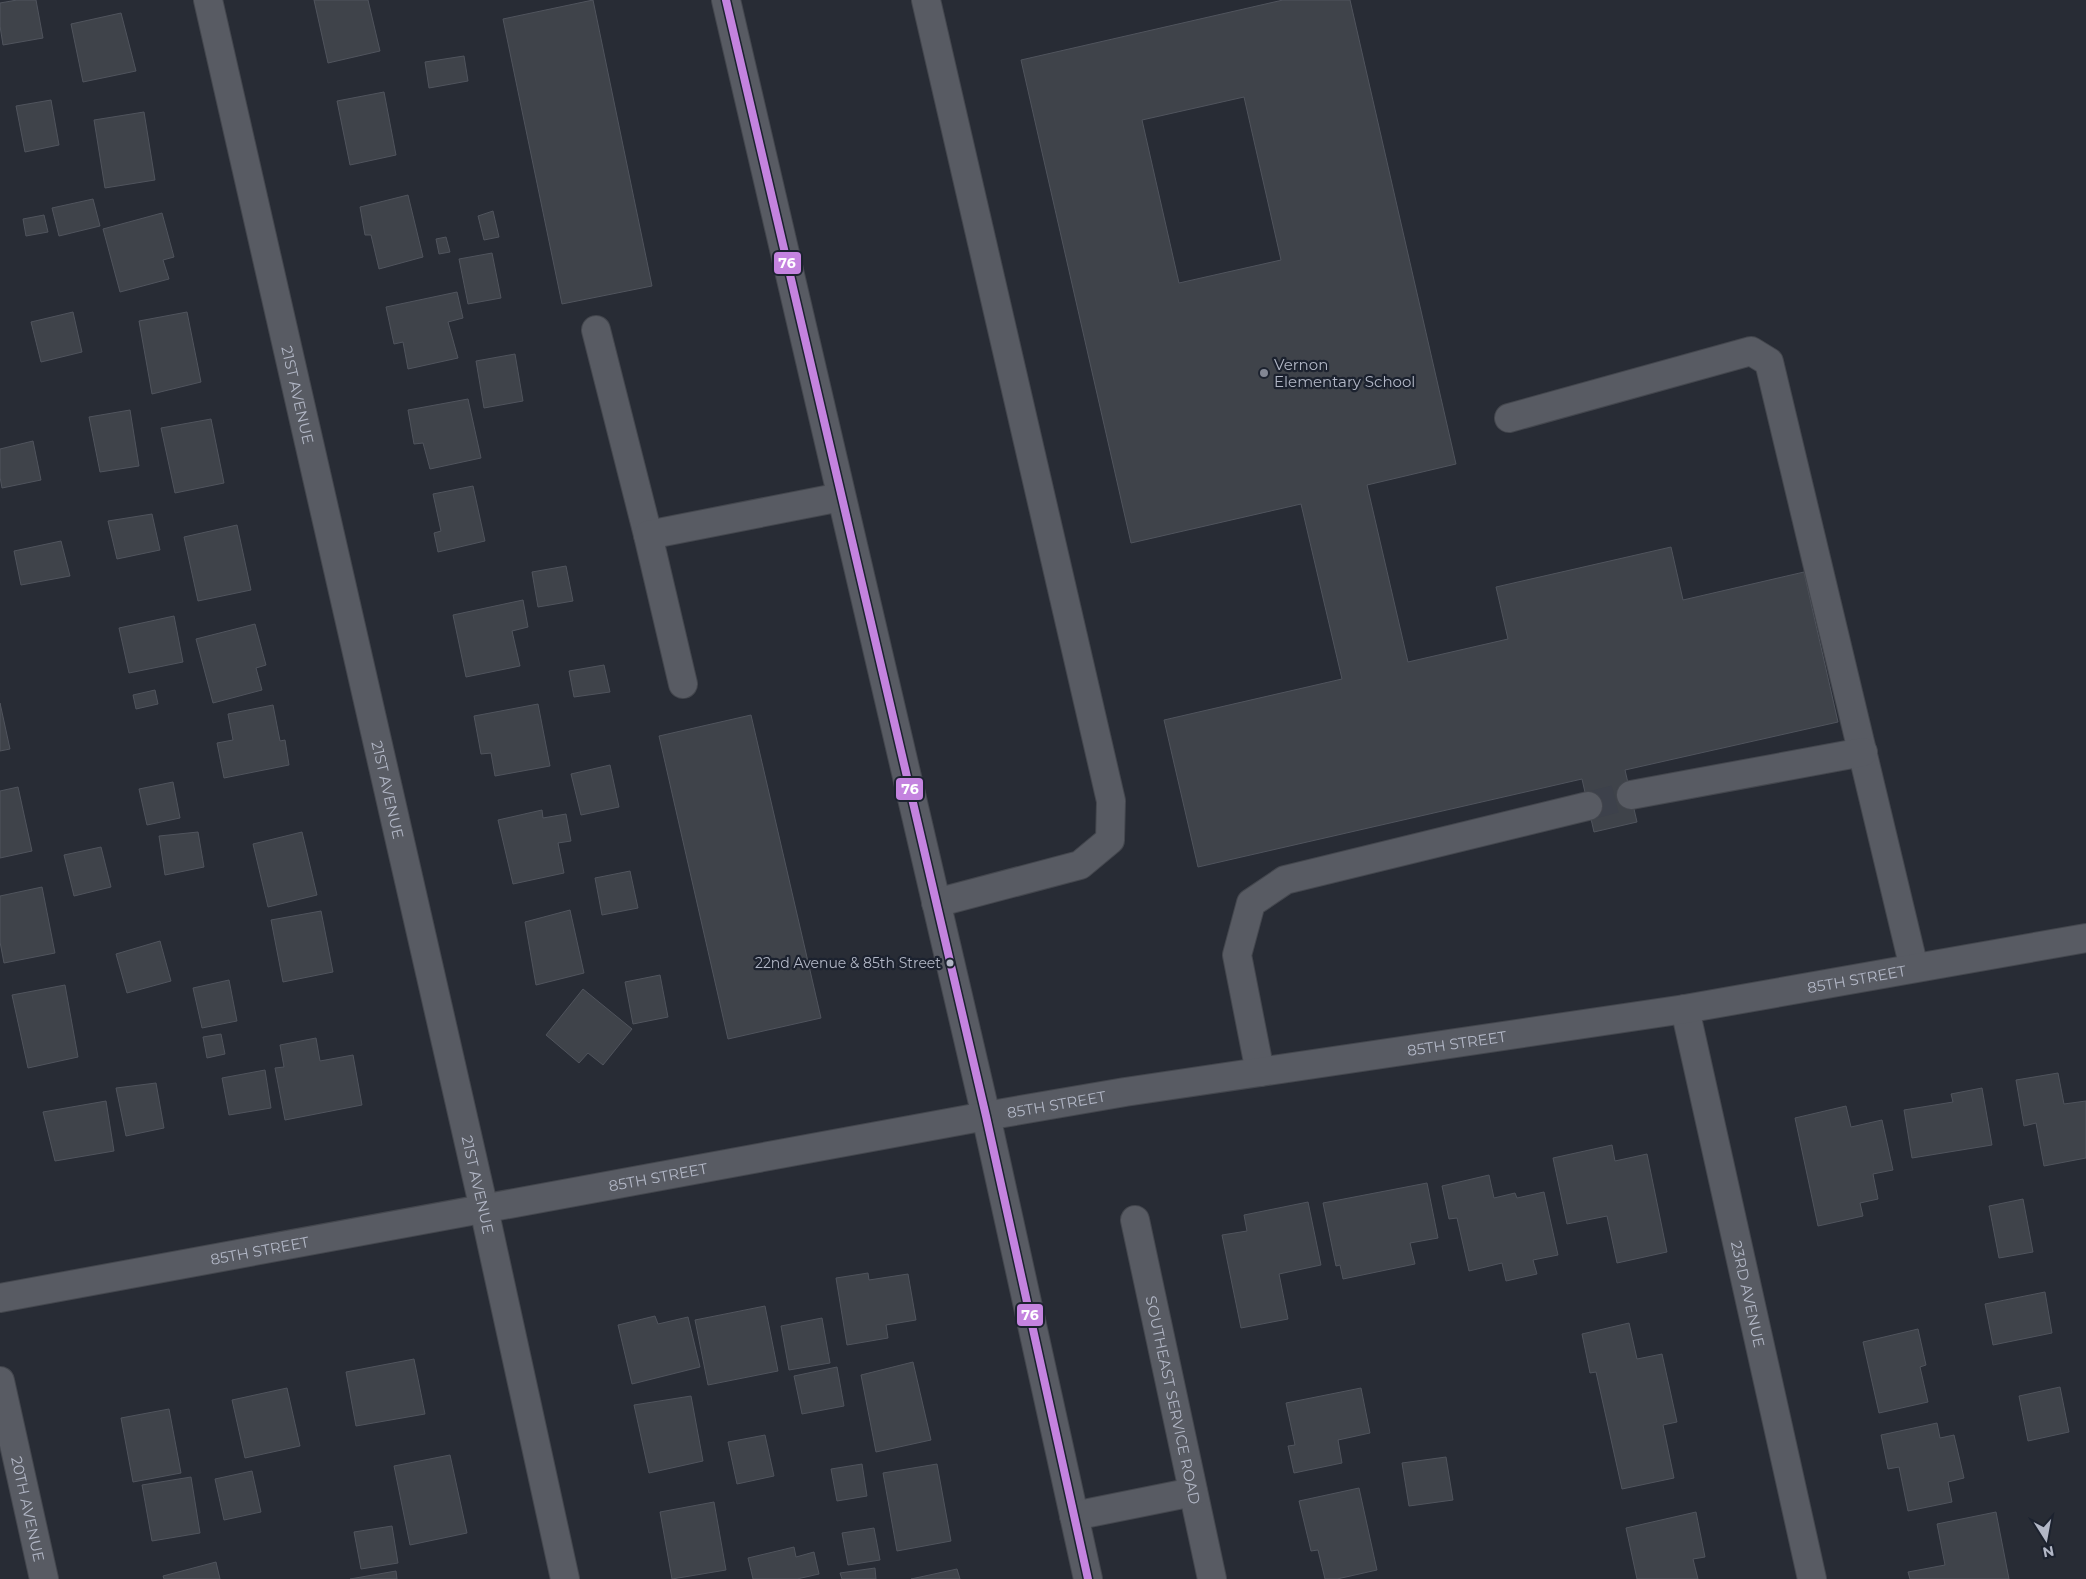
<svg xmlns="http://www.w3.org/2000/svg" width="2086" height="1579" viewBox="0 0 2086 1579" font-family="Montserrat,sans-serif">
<rect width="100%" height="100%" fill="#282c35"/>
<g fill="#3f434a" stroke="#50545d" fill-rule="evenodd">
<path d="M17 0H36L43 38 3 45 0 26V3Z"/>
<path d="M314 0H368L380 51 328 63Z"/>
<path d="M593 0 652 286 562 304 503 19Z"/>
<path d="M1283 0H1350L1456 464 1367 485 1408 662 1508 639 1496 587 1671 547 1683 600 1804 572 1838 722 1625 770 1637 822 1594 832 1582 779 1198 867 1164 720 1342 679 1301 504 1131 543 1021 60ZM1244 97 1281 260 1179 283 1142 120Z"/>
<path d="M121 13 136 71 83 82 71 24Z"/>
<path d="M464 56 468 81 429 88 425 62Z"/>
<path d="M384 92 396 155 350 165 337 101Z"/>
<path d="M51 100 59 145 25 152 16 106Z"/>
<path d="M144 112 155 180 105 188 94 120Z"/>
<path d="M408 195 423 257 379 269 371 235H365L360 207Z"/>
<path d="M93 199 100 226 59 236 52 208Z"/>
<path d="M493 211 499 237 484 240 478 216Z"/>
<path d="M162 213 174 257 163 260 169 279 120 292 103 229Z"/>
<path d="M44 215 48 232 26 236 23 219Z"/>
<path d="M446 237 450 252 439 254 436 239Z"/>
<path d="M492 253 501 298 468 304 459 259Z"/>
<path d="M457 292 463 318 448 322 458 358 408 369 403 342 394 344 386 307Z"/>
<path d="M73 312 82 352 41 362 31 322Z"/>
<path d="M187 312 201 382 152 394 139 321Z"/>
<path d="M515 354 523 401 484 408 476 361Z"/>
<path d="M468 399 481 458 430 469 423 443 414 444 408 410Z"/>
<path d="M130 410 139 466 100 472 89 417Z"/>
<path d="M211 419 224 483 175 493 161 428Z"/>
<path d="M33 441 41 480 2 488 0 477V449Z"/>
<path d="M473 486 485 541 438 552 434 533 441 531 433 494Z"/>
<path d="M152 514 160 550 117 559 108 521Z"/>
<path d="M237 525 251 590 198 601 184 537Z"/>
<path d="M61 541 70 576 21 585 14 551Z"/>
<path d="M566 566 573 601 538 607 532 572Z"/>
<path d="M523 600 528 627 512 631 520 666 466 677 453 615Z"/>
<path d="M174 616 183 662 129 673 119 628Z"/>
<path d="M255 624 266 665 256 668 262 690 213 703 196 639Z"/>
<path d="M604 665 610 692 574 697 569 671Z"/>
<path d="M155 690 158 704 136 709 133 695Z"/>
<path d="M0 703 10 749 0 751Z"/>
<path d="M538 704 550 766 495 776 491 753 481 754 474 716Z"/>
<path d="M273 705 280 741 285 740 289 765 224 778 217 743 233 740 228 714Z"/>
<path d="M751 715 821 1018 728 1039 659 736Z"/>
<path d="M610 765 619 807 581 815 571 774Z"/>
<path d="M173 782 180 818 147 825 139 789Z"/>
<path d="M18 787 32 851 0 858V791Z"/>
<path d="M542 810 543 818 566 814 571 841 558 843 564 873 513 884 498 820Z"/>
<path d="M198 832 204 867 165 875 159 836Z"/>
<path d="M302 832 317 895 268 907 253 844Z"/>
<path d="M101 847 111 887 74 896 64 855Z"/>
<path d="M630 871 638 908 602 915 595 878Z"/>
<path d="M42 887 55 953 4 963 0 942V896Z"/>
<path d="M570 910 584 973 536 985 525 922Z"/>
<path d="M321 911 333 972 283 982 271 920Z"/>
<path d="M160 941 171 981 127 993 116 954Z"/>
<path d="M660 975 668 1017 633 1024 625 982Z"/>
<path d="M229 980 237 1021 202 1028 193 988Z"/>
<path d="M65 985 78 1057 28 1068 12 995Z"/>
<path d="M583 989 632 1029 603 1065 588 1053 579 1063 546 1035Z"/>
<path d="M221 1034 225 1054 207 1058 203 1037Z"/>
<path d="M316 1038 320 1061 353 1055 362 1105 285 1120 275 1068 284 1067 280 1045Z"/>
<path d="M265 1070 271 1108 229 1115 222 1078Z"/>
<path d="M2058 1073 2064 1104 2086 1101V1158L2044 1166 2036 1123 2024 1126 2016 1080Z"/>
<path d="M156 1083 164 1128 126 1136 116 1088Z"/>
<path d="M1982 1088 1992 1145 1912 1158 1904 1110 1953 1102 1951 1094Z"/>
<path d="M106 1101 114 1151 55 1161 43 1112Z"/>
<path d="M1846 1106 1851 1127 1882 1120 1893 1170 1873 1174 1878 1199 1860 1203 1863 1216 1818 1226 1795 1118Z"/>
<path d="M1612 1145 1615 1161 1647 1154 1667 1252 1617 1263 1607 1216 1567 1224 1553 1158Z"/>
<path d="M1489 1175 1494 1198 1515 1193 1517 1198 1544 1192 1558 1255 1533 1260 1537 1274 1506 1281 1502 1263 1469 1271 1457 1218 1449 1219 1442 1186Z"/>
<path d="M1427 1183 1438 1238 1410 1243 1415 1264 1343 1279 1340 1265 1336 1266 1323 1203Z"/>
<path d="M2023 1199 2033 1252 1999 1258 1989 1206Z"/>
<path d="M1308 1202 1321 1265 1279 1274 1288 1319 1241 1328 1222 1235 1247 1231 1244 1215Z"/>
<path d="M868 1273 869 1280 908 1274 916 1320 886 1325 888 1338 847 1345 836 1278Z"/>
<path d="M2045 1292 2052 1333 1993 1345 1985 1304Z"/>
<path d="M765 1306 778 1371 708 1385 695 1320Z"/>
<path d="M655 1316 658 1324 688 1317 700 1367 632 1384 618 1325Z"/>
<path d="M822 1318 830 1363 789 1370 781 1326Z"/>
<path d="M1629 1323 1637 1359 1662 1354 1677 1422 1663 1425 1674 1478 1622 1489 1596 1372 1590 1373 1582 1334Z"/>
<path d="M1918 1329 1926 1365 1920 1367 1928 1402 1879 1413 1863 1342Z"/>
<path d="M414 1359 425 1414 356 1426 346 1372Z"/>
<path d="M913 1362 931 1440 876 1452 861 1375Z"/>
<path d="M837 1367 844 1406 802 1414 794 1376Z"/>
<path d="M2060 1387 2069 1432 2028 1441 2019 1396Z"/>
<path d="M287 1388 300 1446 245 1458 232 1400Z"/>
<path d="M1361 1388 1370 1433 1338 1440 1342 1463 1294 1473 1288 1446 1295 1445 1286 1403Z"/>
<path d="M691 1396 703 1461 649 1473 634 1405Z"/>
<path d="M169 1409 181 1473 133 1482 121 1418Z"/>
<path d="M1937 1423 1940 1438 1954 1435 1964 1478 1948 1482 1952 1502 1908 1511 1899 1467 1888 1469 1881 1435Z"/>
<path d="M765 1435 774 1476 737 1484 728 1442Z"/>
<path d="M450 1455 467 1533 410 1545 394 1466Z"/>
<path d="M1446 1457 1453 1500 1409 1506 1402 1463Z"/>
<path d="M862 1464 867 1496 837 1501 831 1469Z"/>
<path d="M937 1464 951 1541 897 1551 883 1473Z"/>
<path d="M252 1471 261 1512 224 1520 215 1479Z"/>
<path d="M191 1477 200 1533 152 1541 142 1485Z"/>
<path d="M1359 1488 1377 1570 1337 1579H1325L1318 1550 1311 1551 1299 1501Z"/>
<path d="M714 1502 726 1570 672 1579 660 1512Z"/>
<path d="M1696 1512 1705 1557 1693 1559 1698 1579H1637L1626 1528Z"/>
<path d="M1996 1512 2009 1579H1910L1908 1572 1945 1565 1937 1524Z"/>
<path d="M392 1526 398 1563 361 1569 354 1532Z"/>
<path d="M874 1528 880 1560 848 1565 842 1533Z"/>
<path d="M794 1547 796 1557 814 1552 819 1574 797 1579H753L748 1558Z"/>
<path d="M216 1562 220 1579H164L163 1576Z"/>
<path d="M875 1568 876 1579H842L840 1573Z"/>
<path d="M957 1569 960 1579H911Z"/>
<path d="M396 1571 397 1579H350Z"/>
</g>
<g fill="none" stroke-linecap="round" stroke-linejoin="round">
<path stroke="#3d414b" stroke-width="28" stroke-dasharray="28 14" stroke-linecap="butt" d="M1588 806 1631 795"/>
<defs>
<g id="minor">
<path id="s1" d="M208 0 484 1209 565 1579"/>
<path d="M726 0 986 1116 1088 1579"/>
<path d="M926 0 1111 801 1110 840 1080 865 936 903"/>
<path d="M596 330 648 535"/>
<path d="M1509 418 1751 351 1769 362 1914 968"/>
<path d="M683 684 648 535 841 497"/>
<path d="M1631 795 1863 752"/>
<path id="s2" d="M1685 1009 1812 1579"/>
<path d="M1260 1072 1237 955 1251 903 1285 880 1588 806"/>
<path id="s3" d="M1135 1220 1212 1579"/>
<path id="s4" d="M0 1298 986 1116 1125 1092 1685 1009 2086 938"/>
<path id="s5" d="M0 1381 44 1579"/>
<path d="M1074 1516 1193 1492"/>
</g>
</defs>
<use href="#minor" stroke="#44474e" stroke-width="30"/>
<use href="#minor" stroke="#585b63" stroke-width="28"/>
<defs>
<path id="bus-1" d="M726 0 986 1116 1088 1579"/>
</defs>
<use href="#bus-1" stroke="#1c222f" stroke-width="11"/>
<use href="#bus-1" stroke="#c483df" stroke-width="8"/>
</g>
<circle fill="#828693" stroke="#1c222f" stroke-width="2" cx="1264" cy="373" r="5"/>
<circle fill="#b2b7c6" stroke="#1c222f" stroke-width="2" cx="950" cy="963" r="4.5"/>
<g text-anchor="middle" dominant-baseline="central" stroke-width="4.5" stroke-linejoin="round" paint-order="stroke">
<g font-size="14" fill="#b2b7c6" stroke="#1c222f" text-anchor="end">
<text x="941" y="963">22nd Avenue &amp; 85th Street</text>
</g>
<g font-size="15" fill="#b2b7c6" stroke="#1c222f" text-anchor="start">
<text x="1274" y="364">Vernon<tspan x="1274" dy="17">Elementary School</tspan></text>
</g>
<g font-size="15" fill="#b2b7c6" stroke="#1c222f">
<text stroke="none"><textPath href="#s1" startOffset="405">21ST AVENUE</textPath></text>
<text stroke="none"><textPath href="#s1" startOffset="810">21ST AVENUE</textPath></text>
<text stroke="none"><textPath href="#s4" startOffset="1884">85TH STREET</textPath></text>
<text stroke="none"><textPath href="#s4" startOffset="1479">85TH STREET</textPath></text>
<text stroke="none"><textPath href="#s4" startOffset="1074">85TH STREET</textPath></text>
<text stroke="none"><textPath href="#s4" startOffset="669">85TH STREET</textPath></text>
<text stroke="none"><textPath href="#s1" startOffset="1215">21ST AVENUE</textPath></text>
<text stroke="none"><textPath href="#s4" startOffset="264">85TH STREET</textPath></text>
<text stroke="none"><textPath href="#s2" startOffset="292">23RD AVENUE</textPath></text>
<text stroke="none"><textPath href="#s3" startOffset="184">SOUTHEAST SERVICE ROAD</textPath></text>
<text stroke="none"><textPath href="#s5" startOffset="131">20TH AVENUE</textPath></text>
</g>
</g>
<g stroke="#1c222f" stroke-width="2">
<rect x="773" y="251" width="29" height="24" rx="5" fill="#c483df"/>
<rect x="895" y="777" width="29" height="24" rx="5" fill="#c483df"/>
<rect x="1016" y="1303" width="28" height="24" rx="5" fill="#c483df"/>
</g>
<g font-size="14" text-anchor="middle" font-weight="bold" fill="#fff">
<text x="787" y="268">76</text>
<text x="910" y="794">76</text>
<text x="1030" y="1320">76</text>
</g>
<g transform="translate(2046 1539) rotate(169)" stroke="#1c222f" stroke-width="4" paint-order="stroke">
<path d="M0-4L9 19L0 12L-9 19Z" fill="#b2b7c6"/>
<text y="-8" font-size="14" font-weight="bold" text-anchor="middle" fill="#b2b7c6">N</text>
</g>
</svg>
